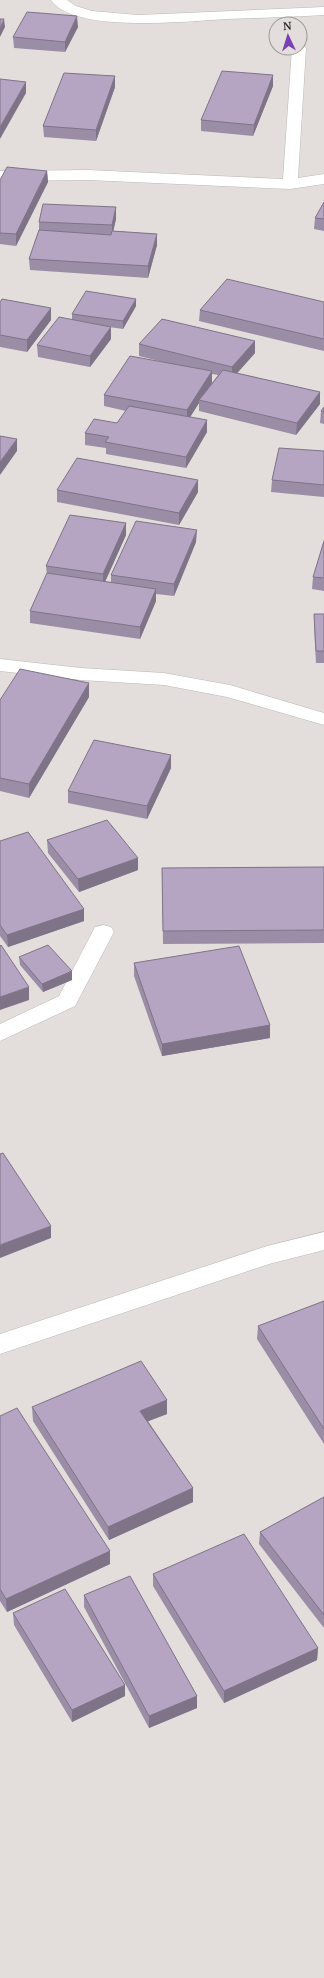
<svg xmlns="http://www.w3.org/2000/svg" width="324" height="1978" viewBox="0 0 324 1978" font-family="'Noto Serif',serif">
<rect width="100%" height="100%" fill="#e3dedb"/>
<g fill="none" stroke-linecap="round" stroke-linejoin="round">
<defs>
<g id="minor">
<path d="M51 0H67L76 6 92 11 138 15 324 7V15C291 17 259 18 226 19 189 21 74 34 51 0Z"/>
<path d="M300 44 306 48 298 178 324 174V184L290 189 88 180 0 181V171L88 170 283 179 292 48H300Z"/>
<path d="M0 659 81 668 164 673 230 685 324 713V725L227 697 164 685 81 680 0 671Z"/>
<path d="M103 925 111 927 114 932 75 1006 0 1041V1024L59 996 95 927Z"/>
<path d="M324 1232V1250L269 1264 0 1354V1334L267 1246Z"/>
</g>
</defs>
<use href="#minor" stroke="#bcb8b5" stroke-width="1"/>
<use href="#minor" fill="#fff" fill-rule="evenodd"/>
</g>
<g fill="#9c8da7" fill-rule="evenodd">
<path d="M78 27 65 52 14 48 13 37Z"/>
<path d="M273 75V86L253 136 201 131V120Z"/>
<path d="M115 76V87L96 141 44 137 43 126Z"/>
<path d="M47 171 48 182 16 246 0 244V180Z"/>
<path d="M324 202V231L314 229 315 218Z"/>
<path d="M116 207V219L113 231 157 234V245L148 278 30 270 29 259 39 230V222Z"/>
<path d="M136 299V306L123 329 109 327 111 339 90 367 38 357 37 345 72 320V314Z"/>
<path d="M0 302 51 320 27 352 0 347Z"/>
<path d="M324 302V351L199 321 200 310Z"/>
<path d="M255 341V353L237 373 320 392V404L296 435 199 411V403L190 417 207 432 186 468 106 454V448L85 445V433L117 423 126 411 104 406V395L167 363 139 356V344ZM212 374 218 375 212 383Z"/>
<path d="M324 407V424L320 423 321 411Z"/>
<path d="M324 451V497L271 492 272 480Z"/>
<path d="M198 480V492L179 525 57 502V490Z"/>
<path d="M126 523V535L105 582H111V575L196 542 174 596 156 594V601L140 639 30 623V611L47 575 46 566Z"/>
<path d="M324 541V591L312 589 313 577Z"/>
<path d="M314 614H324V663H316L314 626Z"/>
<path d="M89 683V697L29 798 0 791V700Z"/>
<path d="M171 768 147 819 68 803V791Z"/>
<path d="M47 840 138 870 79 892 48 853Z"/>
<path d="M0 841 84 921 8 947 0 936Z"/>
<path d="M324 867V943L163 944 162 868Z"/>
<path d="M19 957 72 980 43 992 20 965Z"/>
<path d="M134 963 270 1025V1038L162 1056 134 976Z"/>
<path d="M324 1301V1444L257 1339 258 1326Z"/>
<path d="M167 1400V1414L148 1421 193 1488V1502L109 1540 33 1421 32 1407Z"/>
<path d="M0 1416 110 1551V1564L7 1612 0 1601Z"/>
<path d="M324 1497V1628L259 1544 260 1532Z"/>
<path d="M153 1574 318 1648 317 1660 224 1703 153 1586Z"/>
<path d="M84 1595 197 1708 149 1728 84 1607Z"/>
<path d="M13 1613 125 1696 72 1722 14 1625Z"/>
</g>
<g fill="#7f7388">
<path d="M77 16 78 27 65 52V42Z"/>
<path d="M4 19 5 27 0 37V29Z"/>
<path d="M273 75V86L253 136 254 125Z"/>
<path d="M115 76V87L96 141V130Z"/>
<path d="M26 82V93L0 139V127Z"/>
<path d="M47 171 48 182 16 246V234Z"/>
<path d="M116 207V219L112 237V225Z"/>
<path d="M157 234V245L148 278V266Z"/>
<path d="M136 299V306L123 329V321Z"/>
<path d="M51 308V320L27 352V340Z"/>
<path d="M111 327V339L90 367V356Z"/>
<path d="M255 341V353L232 379V367Z"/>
<path d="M212 371V383L199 400V403L187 422V410Z"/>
<path d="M320 392V404L296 435 297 423Z"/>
<path d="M207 420V432L186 468V457Z"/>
<path d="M17 439V451L0 475V462Z"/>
<path d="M198 480V492L179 525V513Z"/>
<path d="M126 523V535L103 586V574Z"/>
<path d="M197 530 196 542 174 596V584Z"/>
<path d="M156 589V601L140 639V627Z"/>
<path d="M89 683V697L29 798V784Z"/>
<path d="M171 755V768L147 819V806Z"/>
<path d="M138 858V870L79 892 78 879Z"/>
<path d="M84 909V921L8 947 7 935Z"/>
<path d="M72 971V980L43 992 42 984Z"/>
<path d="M29 987V1000L0 1010V997Z"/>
<path d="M270 1025V1038L162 1056V1044Z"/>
<path d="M51 1226V1238L0 1258V1245Z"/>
<path d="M167 1400V1414L141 1424 140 1411Z"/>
<path d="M193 1488V1502L109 1540 108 1527Z"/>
<path d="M110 1551V1564L7 1612 6 1599Z"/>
<path d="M318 1648 317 1660 224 1703V1691Z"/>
<path d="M125 1685V1696L72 1722V1710Z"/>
<path d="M197 1696V1708L149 1728V1716Z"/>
</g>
<g fill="#b5a4c2" stroke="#7f7388">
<path d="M27 12 77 16 65 42 13 37Z"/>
<path d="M0 19H4L0 29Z"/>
<path d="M222 71 273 75 254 125 201 120Z"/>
<path d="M64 73 115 76 96 130 43 126Z"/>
<path d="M0 79 26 82 0 127Z"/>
<path d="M7 167 47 171 16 234 0 233V180Z"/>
<path d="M324 202V219L315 218Z"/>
<path d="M43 204 116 207 112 225 39 222Z"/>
<path d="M39 230 111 235 112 231 157 234 148 266 29 259Z"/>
<path d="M227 279 324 302V339L200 310Z"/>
<path d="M86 291 136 299 123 321 72 314Z"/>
<path d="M2 299 51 308 27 340 0 335V302Z"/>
<path d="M59 317 111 327 90 356 37 345Z"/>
<path d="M162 319 255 341 232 367 139 344Z"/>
<path d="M130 356 212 371 187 410 104 395Z"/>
<path d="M223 370 320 392 297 423 199 400Z"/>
<path d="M129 406 207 420 186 457 105 442 109 437 85 433 94 419 117 423Z"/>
<path d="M324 407V412L321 411Z"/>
<path d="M0 436 17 439 0 462Z"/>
<path d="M279 448 324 451V485L272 480Z"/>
<path d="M77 458 198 480 179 513 57 490Z"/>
<path d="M70 515 126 523 103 574 46 566Z"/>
<path d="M136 521 197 530 174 584 111 575Z"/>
<path d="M324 541V578L313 577Z"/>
<path d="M47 573 156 589 140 627 30 611Z"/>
<path d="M314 614H324V651H316Z"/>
<path d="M20 669 89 683 29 784 0 778V700Z"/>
<path d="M94 740 171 755 147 806 68 791Z"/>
<path d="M107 820 138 858 78 879 47 840Z"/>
<path d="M28 832 84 909 7 935 0 925V841Z"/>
<path d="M324 867V930L163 931 162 868Z"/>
<path d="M1 945 29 987 0 997V946Z"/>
<path d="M48 945 72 971 42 984 19 957Z"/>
<path d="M239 946 270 1025 162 1044 134 963Z"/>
<path d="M3 1153 51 1226 0 1245V1154Z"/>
<path d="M324 1301V1429L258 1326Z"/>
<path d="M141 1361 167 1400 140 1411 193 1488 108 1527 32 1407Z"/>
<path d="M17 1408 110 1551 6 1599 0 1589V1416Z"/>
<path d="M324 1497V1615L260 1532Z"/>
<path d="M244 1534 318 1648 224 1691 153 1574Z"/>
<path d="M130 1576 197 1696 149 1716 84 1595Z"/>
<path d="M65 1589 125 1685 72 1710 13 1613Z"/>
</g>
<g transform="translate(288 36) rotate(356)"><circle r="19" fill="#e3dedb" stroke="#9b9795"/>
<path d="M0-3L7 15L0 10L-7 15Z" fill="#793fb5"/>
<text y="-6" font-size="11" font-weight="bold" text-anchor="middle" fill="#2f2d2c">N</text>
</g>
</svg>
